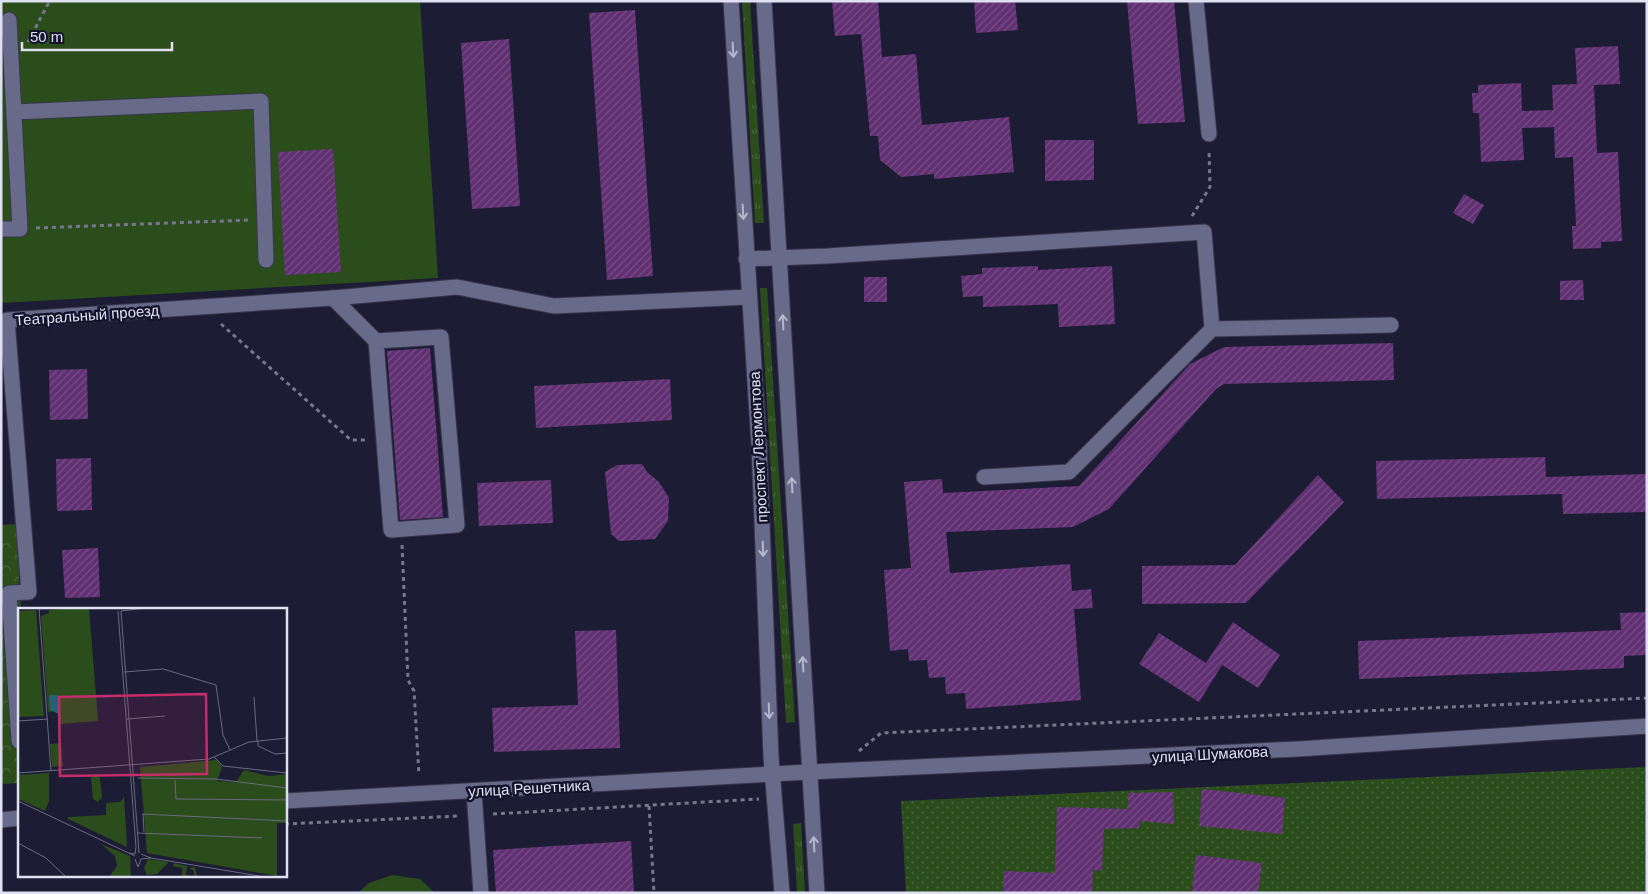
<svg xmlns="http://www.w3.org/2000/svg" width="1648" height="894" viewBox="0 0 1648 894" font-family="Helvetica,sans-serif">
<defs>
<pattern id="grass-tufts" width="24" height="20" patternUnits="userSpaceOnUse" patternTransform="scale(1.25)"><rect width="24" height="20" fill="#2b4d1b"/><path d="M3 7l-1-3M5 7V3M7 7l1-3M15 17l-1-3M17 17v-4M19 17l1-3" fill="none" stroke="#49663d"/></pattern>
<pattern id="park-crowns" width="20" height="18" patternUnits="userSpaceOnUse" patternTransform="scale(1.25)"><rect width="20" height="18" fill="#2b4d1b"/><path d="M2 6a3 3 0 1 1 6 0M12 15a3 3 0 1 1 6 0" fill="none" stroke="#49663d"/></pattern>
<pattern id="garden-dots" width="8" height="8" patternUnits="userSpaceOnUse" patternTransform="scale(1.25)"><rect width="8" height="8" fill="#2b4d1b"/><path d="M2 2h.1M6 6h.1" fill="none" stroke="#49663d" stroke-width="1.8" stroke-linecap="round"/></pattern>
<pattern id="building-hatch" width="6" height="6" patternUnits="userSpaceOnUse" patternTransform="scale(1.25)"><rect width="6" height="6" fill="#613072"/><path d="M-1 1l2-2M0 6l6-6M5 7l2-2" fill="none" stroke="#774e87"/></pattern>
</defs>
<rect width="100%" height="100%" fill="#1c1c35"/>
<g fill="url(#grass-tufts)">
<path d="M742 1H750L764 223H755Z"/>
<path d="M760 288H767L795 722 786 723Z"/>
<path d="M801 823 805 893H797L793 824Z"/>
</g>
<path fill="url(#park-crowns)" d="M16 524 21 609H19V783L1 784V525Z"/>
<path fill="url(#garden-dots)" d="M1647 767V893H906L901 801Z"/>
<g fill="#2b4d1b">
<path d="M1 1H420L438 278 1 303Z"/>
<path d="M392 875 420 879 435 893H358L369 883Z"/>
</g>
<g fill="url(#building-hatch)">
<path d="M832 1H878L882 57 916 54 922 125 1009 117 1014 172 934 179V174L901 177 880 160 878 136H870L861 34 835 36Z"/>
<path d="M974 1H1015L1018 30 976 33Z"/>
<path d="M1127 1H1174L1185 122 1138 124Z"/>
<path d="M635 10 653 276 607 280 589 13Z"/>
<path d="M509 39 520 206 472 209 461 43Z"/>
<path d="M1618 46 1620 84 1594 85 1597 153 1618 152 1622 241 1601 242V248L1573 249 1572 226H1576L1573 157 1555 158 1554 127 1522 128 1524 160 1481 162 1479 113H1473L1472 93H1478V85L1521 83 1522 111 1553 110 1552 85 1577 84 1575 48Z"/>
<path d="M1045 140H1094V180L1045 181Z"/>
<path d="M333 149 341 272 285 275 278 152Z"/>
<path d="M1464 194 1484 205 1473 224 1453 213Z"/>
<path d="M1038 266V270L1112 266 1115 324 1059 327 1058 304 983 307V296L963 297 961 276 982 274V268Z"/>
<rect x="864" y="277" width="23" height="25"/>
<path d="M1583 280 1584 300H1560V281Z"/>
<path d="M1393 343 1394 380 1224 384 1216 389 1109 509 1073 527 946 532 950 573 1070 564 1072 591 1091 589 1093 608 1074 609 1081 700 966 709 965 693 946 694 945 677 929 678 927 660 909 661 908 649 890 651 884 570 911 568 904 482 942 479 943 493 1079 486 1190 364 1224 347Z"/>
<path d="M430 348 443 517 400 520 387 351Z"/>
<path d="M87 369 88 419 50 420 49 370Z"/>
<path d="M670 379 672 420 536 428 534 386Z"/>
<path d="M1545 457 1546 477 1647 474V512L1563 514 1562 494 1377 499 1376 461Z"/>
<path d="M91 458 92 510 57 511 56 459Z"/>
<path d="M642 464 647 472 659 482 669 498 668 521 655 539 619 541 611 534 605 472 617 465Z"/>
<path d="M1318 475 1344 502 1246 603 1142 604V566L1235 565Z"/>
<path d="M551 480 553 523 479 526 477 483Z"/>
<path d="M98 548 100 597 65 598 62 550Z"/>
<path d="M1647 612V655L1624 656V668L1359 679 1358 641 1621 630 1620 613Z"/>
<path d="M1233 622 1280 655 1258 688 1222 665 1199 702 1139 664 1159 633 1206 663Z"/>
<path d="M616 630 620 748 494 752 492 708 578 705 575 631Z"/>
<path d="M1202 789 1285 798 1282 834 1199 826Z"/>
<path d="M1173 792 1174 824 1140 821 1139 828 1104 829 1102 871 1093 870 1092 893H1003L1004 871 1055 873 1057 807 1128 809V793Z"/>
<path d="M631 841 634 893H496L493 850Z"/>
<path d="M1196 855 1262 863 1258 893H1192Z"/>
</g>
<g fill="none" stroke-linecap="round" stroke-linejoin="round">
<defs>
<g id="minor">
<path d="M731 1 759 445 771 757 782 893"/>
<path d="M764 1 817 893"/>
<path d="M1196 1 1209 134"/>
<path d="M14 112 261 101 266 260"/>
<path d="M1 229H20L9 20"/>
<path d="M746 259 827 256 1204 232 1212 329"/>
<path d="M333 298 457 287 554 306 749 297"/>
<path d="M984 477 1069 472 1212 329 1391 325"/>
<path d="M19 741 9 593 29 592 7 320 333 298 376 341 391 530 457 525 441 337 376 341"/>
<path d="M474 791 481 893"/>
<path d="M285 801 809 772 1298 749 1647 726"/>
<path d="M1 820 19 818"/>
</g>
</defs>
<use href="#minor" stroke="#37364b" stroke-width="17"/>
<g stroke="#77788d" stroke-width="3" stroke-dasharray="4 4" stroke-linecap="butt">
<path d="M28 42 48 4 46 1"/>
<path d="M1192 216 1210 187 1209 150"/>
<path d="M36 228 250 220"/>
<path d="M221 324 351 440H368"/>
<path d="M402 545 408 680 414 691 419 775"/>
<path d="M859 751 881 733 1647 698"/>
<path d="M649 806 654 893"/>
<path d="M493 814 759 799"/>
<path d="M285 824 459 816"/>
</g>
<use href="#minor" stroke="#686a89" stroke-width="15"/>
</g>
<defs><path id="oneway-shaft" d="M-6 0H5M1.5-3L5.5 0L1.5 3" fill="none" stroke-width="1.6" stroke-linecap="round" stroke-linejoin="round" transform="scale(1.25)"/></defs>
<g stroke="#b5b7cd">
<use href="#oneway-shaft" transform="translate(733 50) rotate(87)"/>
<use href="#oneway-shaft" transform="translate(743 212) rotate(87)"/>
<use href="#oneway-shaft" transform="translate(783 322) rotate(-93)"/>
<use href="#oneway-shaft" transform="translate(792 485) rotate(-93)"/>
<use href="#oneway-shaft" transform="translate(763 549) rotate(88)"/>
<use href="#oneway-shaft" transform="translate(803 664) rotate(-93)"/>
<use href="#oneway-shaft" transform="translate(769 711) rotate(88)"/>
<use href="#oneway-shaft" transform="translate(814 844) rotate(-93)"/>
</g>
<g text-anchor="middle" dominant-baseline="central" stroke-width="5" stroke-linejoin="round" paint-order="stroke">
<g font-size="15" fill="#dfe1f2" stroke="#13132b">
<text transform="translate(87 315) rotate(-4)">Театральный проезд</text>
<text transform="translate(758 447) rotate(-93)">проспект Лермонтова</text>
<text transform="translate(1210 754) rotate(-3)">улица Шумакова</text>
<text transform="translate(529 788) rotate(-3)">улица Решетника</text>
</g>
</g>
<g transform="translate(18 608)">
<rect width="269" height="269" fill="#1c1c35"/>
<path d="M156 255 169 258 168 267 176 268V263L171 260 177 259 179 269H159L164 267V260L155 258Z" fill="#2b4d1b"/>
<path d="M83 236 112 248 113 269H91L99 258 97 248ZM130 251 150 254V255L139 266 129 267 126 260Z" fill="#2b4d1b"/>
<path d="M18 2 26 108 0 109V3ZM43 135 45 158 34 159 32 136ZM31 165V193L27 203 0 191V167ZM106 189 109 239 50 211V209L88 207V195L102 194Z" fill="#2b4d1b"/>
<path d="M199 152 204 159 199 173 218 174 226 162 250 168 269 166V215H259V268L129 245 122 159Z" fill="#2b4d1b"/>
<path d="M71 0 80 113 41 116 39 103 30 104 23 8 31 5V2ZM77 166 82 170 84 189 80 194 75 191 73 170Z" fill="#2b4d1b"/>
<path d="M31 87H40L41 106 32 102Z" fill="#275f77"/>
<path fill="none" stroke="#6a6b81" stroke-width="1" d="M21 0 33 163M100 3 118 239 117 246 111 245M106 64 145 61 198 77 205 127 212 142M236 89 239 133M109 111 147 108M0 113 30 111M240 133V138L257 146 269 145M196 149 205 158 269 165M0 165 191 151 231 134 269 130M120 170 198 171 269 180M157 172 158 191 269 192M0 193 117 248M124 206 269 213M125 206 126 224M119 225 244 230M0 235 28 250 48 269M121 245 103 3 128 0M133 250 247 269M117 251 120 259 123 251 133 250 123 246"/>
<path fill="#c52c6a" fill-opacity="0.15" stroke="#c52c6a" stroke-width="2.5" d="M188 86 189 166 42 168 41 89Z"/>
<rect width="269" height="269" fill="none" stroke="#dfe1f2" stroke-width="2.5"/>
</g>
<rect width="1648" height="894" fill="none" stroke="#dfe1f2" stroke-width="5"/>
<path d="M22 42v8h150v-8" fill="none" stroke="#dfe1f2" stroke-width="2.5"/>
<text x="30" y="42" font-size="15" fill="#dfe1f2" stroke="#13132b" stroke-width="4" paint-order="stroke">50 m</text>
</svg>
